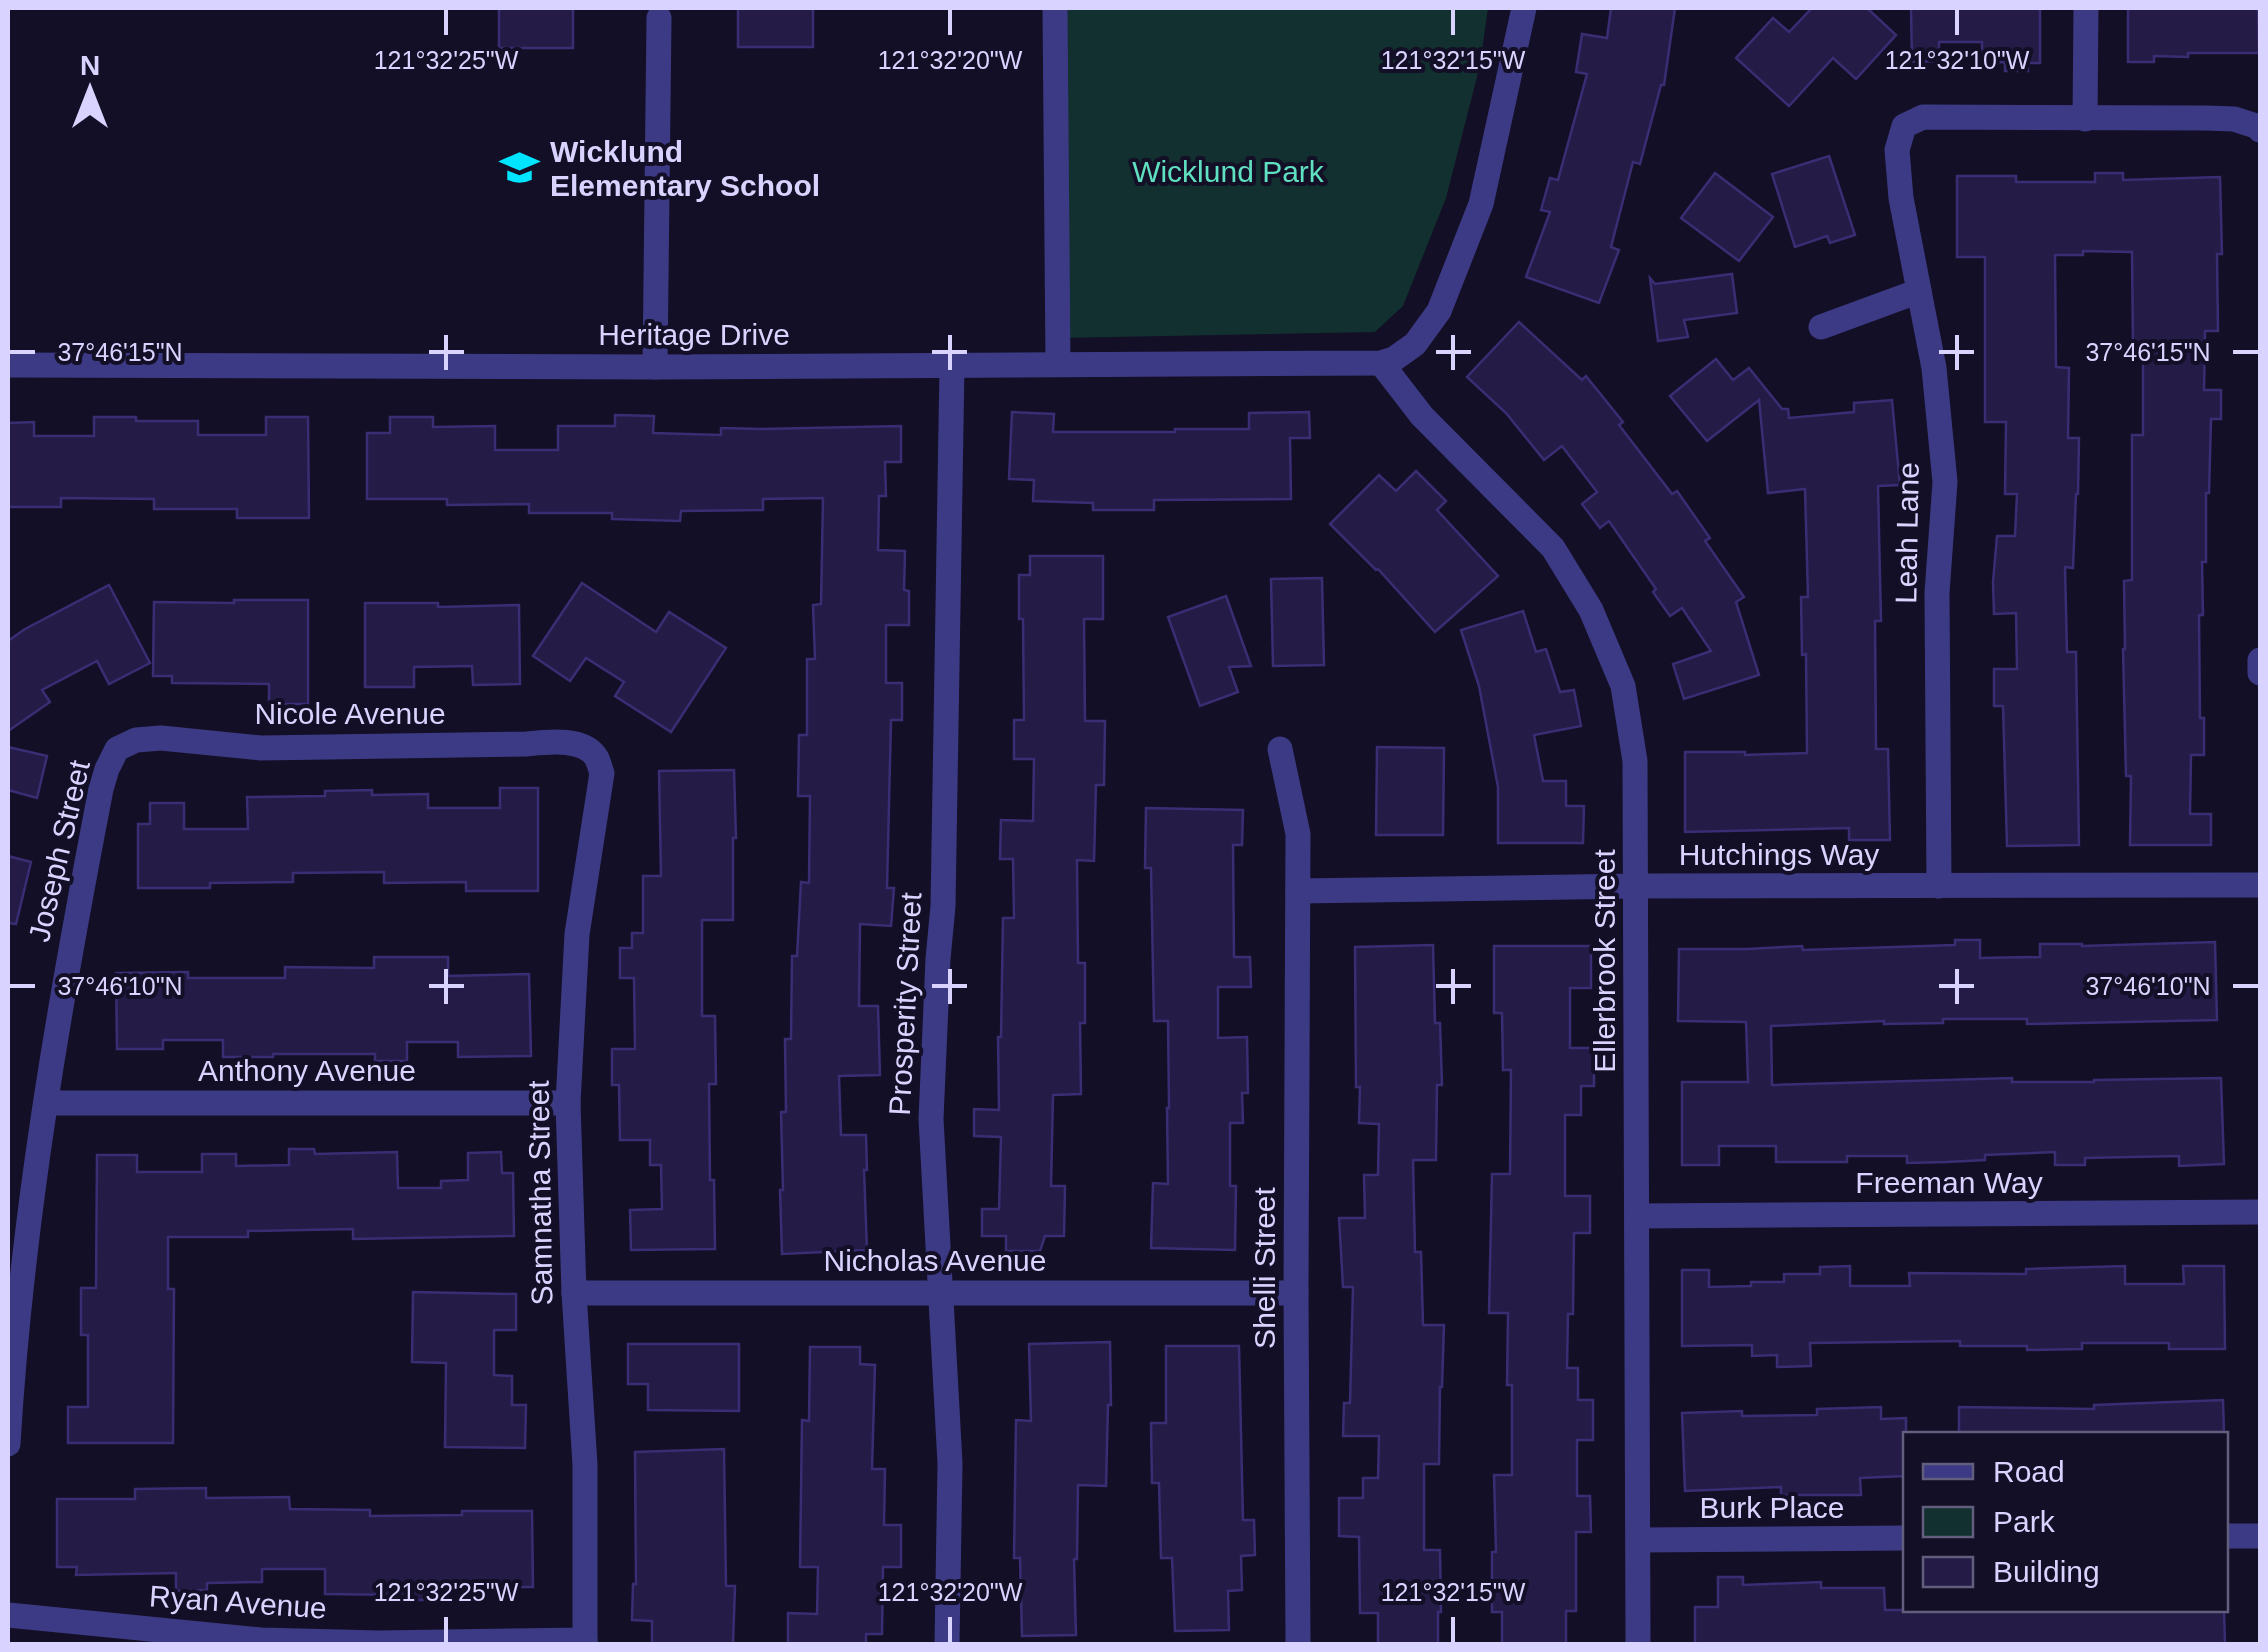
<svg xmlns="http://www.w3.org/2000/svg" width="2268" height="1652" viewBox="0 0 2268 1652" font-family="Arial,sans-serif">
<rect width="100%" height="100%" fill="#130f26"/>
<path fill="#12302f" d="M1059 8H1488L1480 65 1446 198 1403 306 1375 332 1060 338Z"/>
<g fill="#241b47" stroke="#3b2d73" stroke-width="2.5">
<rect x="499" y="8" width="74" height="40"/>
<rect x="738" y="8" width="75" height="39"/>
<path d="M1611 8H1675L1664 85H1661L1640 164 1633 162 1611 247 1619 250 1599 303 1526 277 1550 212 1541 210 1550 178 1558 180 1587 74 1576 72 1582 34 1607 38Z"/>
<path d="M1812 8H1867L1896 35 1856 79 1833 58 1789 106 1736 58 1773 18 1789 32Z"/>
<path d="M1911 8H2040V63H2028V71H2005V62L1982 63V42H1939V61L1912 62Z"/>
<path d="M2128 8H2258L2259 53H2188V57L2154 56V62H2128Z"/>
<path d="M1829 156 1855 235 1830 243 1827 236 1795 247 1772 174Z"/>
<path d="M1715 173 1773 217 1739 261 1681 218Z"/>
<path d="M2095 173H2123V180L2220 177 2222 254H2217L2218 331H2205L2204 390H2221V419H2211L2209 493H2206V562H2202L2203 615H2199L2200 718H2204V755H2191L2190 814H2211V845H2130L2131 776H2126L2123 649H2125L2124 581 2132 580V435H2143V349H2133L2132 252 2083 251V255H2055L2056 367 2069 368 2068 438H2079L2078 494H2076L2073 568 2065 567 2067 652H2076L2079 845 2007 846 2003 706H1994V669H2017L2016 613 1994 614 1993 582 1997 536H2015L2017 494H2005L2006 422H1985V257H1957V176H2016V182H2095Z"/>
<path d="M1732 274 1737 313 1684 320 1688 337 1658 341 1650 278 1655 284Z"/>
<path d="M1519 322 1582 380 1586 376 1623 422 1619 425 1672 494 1677 491 1710 538 1705 541 1744 597 1736 602 1759 675 1684 699 1673 664 1711 651 1682 608 1670 616 1653 592 1656 589 1609 521 1600 528 1582 504 1597 492 1562 446 1544 460 1506 413 1467 377Z"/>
<path d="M1716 359 1733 380 1749 368 1782 409H1788L1789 418 1854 412V403L1892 400 1900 485 1878 486 1881 621H1875L1876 749H1888L1890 840H1849V828L1685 832V752H1745V755L1807 753 1806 654 1802 655 1801 597H1808L1805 489 1768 493 1759 400 1707 441 1670 396Z"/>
<path d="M1012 412 1054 414 1053 432H1175V429H1249V413L1309 412 1310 438H1290L1291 499 1154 500V510H1093V503L1033 501 1034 480 1009 479Z"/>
<path d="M615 415 654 416 653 433 721 435V428L762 429 901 426V462H885L886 496H879L878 550 905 551 904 590 909 591V625H886V683H902V720H891L887 888H894L891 926 860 924 859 1006H878L880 1075 839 1076 841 1135H866L867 1170H864L867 1250 782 1254 780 1190H783L781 1112H786L785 1039H791L792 956H797L801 882 809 883 810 796H798L799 735H807V659H815L813 605 821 604 823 498 763 499V510L681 511 680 521 612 519V513H529V504L447 505V499H367V433H390V417H433V427L495 426V450H558V426H615Z"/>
<path d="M94 417H136V421H198V435H266V417H308L309 518H237V509H154V499L61 498V507H8V423L34 422V436H94Z"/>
<path d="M1416 471 1446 501 1437 510 1498 576 1435 632 1378 569 1376 570 1330 524 1379 475 1396 491Z"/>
<path d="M1030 556H1103V619H1084L1085 721H1105L1104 785H1096L1094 861 1077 860 1078 963H1085V1023H1080L1081 1094 1053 1095 1051 1186H1065L1064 1236H1045L1040 1251H1006V1236H982V1209H999L1001 1137 974 1136V1109L999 1110 998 1037H1001L1003 918H1014L1013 859H1000L1001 820 1033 821 1034 759H1014V720H1024L1023 619H1019V575H1030Z"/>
<path d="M1322 578 1324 665 1273 666 1271 579Z"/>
<path d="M582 583 656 632 669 612 726 648 671 732 615 696 624 682 586 658 570 681 533 656Z"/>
<path d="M109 585 150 663 109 684 97 661 42 690 50 702 8 731V641L25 629Z"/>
<path d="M1226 596 1251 666 1229 667 1238 692 1200 706 1168 617Z"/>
<path d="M234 600H308V704H269V684L172 683V676H153L154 602 234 603Z"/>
<path d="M365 603H438V607L519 605 520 684 473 685 472 666 414 667V687H365Z"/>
<path d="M1523 611 1536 652 1546 649 1560 692 1574 690 1581 726 1534 735 1543 781H1566V806H1584L1583 843H1498V787L1479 686 1461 630Z"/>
<path d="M8 747 47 756 37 798 8 790Z"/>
<path d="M1377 747 1444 748 1443 835H1376Z"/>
<path d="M734 770 736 838H733V920H702V1016H715L716 1084H709L710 1180H714L715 1249 631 1250 630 1210 662 1209 661 1165H650V1140H620L619 1085H612V1049H635L634 978H620V948H632V933H643V876H661L659 771Z"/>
<path d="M500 788H538V891H466V882L384 883V872L293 873V882L210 883V888H138V824H150V803H184V829H248L247 797 325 796V791L372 790V795L428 794V808H500Z"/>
<path d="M1146 808 1243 810 1242 845H1233L1234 957H1250L1251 987H1218V1038L1247 1037 1248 1093H1242L1243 1123H1230V1186H1236L1235 1250 1151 1248 1153 1183 1168 1184 1167 1108H1169L1168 1021H1154L1151 868H1145Z"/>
<path d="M8 856 31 862 16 924 8 923Z"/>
<path d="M1955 940H1980V958L2040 957V944H2082V946L2215 942 2217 1020 2027 1024V1019H1943V1023L1884 1024V1021L1771 1026 1772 1085 2012 1078V1082H2094V1080L2221 1078 2224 1164 2179 1166V1156L2085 1158V1165H2055V1152L1985 1155V1160L1947 1162 1907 1163V1156H1847V1162H1776V1146H1719V1165H1682V1082H1748L1746 1022 1678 1021 1679 949H1747L1802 946 1803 950 1955 945Z"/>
<path d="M1433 945 1435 1023H1440L1442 1085H1437L1436 1160H1413L1415 1252H1421L1423 1325H1444L1442 1387H1440L1439 1464H1424V1550H1440L1441 1612H1438V1644H1378V1613H1360L1359 1537 1339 1536V1498H1363V1478H1378L1379 1436H1343L1344 1403H1350L1353 1287H1343L1339 1218H1365L1364 1175H1378L1379 1124 1359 1123 1360 1087H1356L1355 947Z"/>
<path d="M1494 946H1591V988H1570V1048H1594V1086H1581V1115H1565V1196H1590V1233H1574L1573 1314H1568L1567 1368H1578V1400H1593V1440H1577V1496H1590L1591 1532H1576V1611H1566V1644H1502V1612H1492V1552H1496L1494 1475H1512V1385H1507L1508 1313H1489L1492 1174H1510L1511 1070H1503L1502 1013H1494Z"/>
<path d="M374 957H448V976L529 974 531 1056 458 1057V1042H407V1061H375V1054H273V1057H223V1040H163V1049H117L116 973 188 972V978H285V967L374 968Z"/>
<path d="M289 1149H314L315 1154 397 1152 398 1188H441V1181L468 1180V1153L501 1152 502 1173H513L514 1236 353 1239V1229L248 1231V1237H168V1289H174L173 1443H68V1407H88V1335H81V1288H96L97 1155H137V1172H202V1154H236V1166L289 1165Z"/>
<path d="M1850 1266V1286H1910L1909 1273 2026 1274V1269L2125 1266V1284H2184L2183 1266H2224L2225 1349H2169V1343H2082V1349L2027 1350V1346H1960V1341L1810 1343 1811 1366 1777 1367V1355L1752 1356V1345L1682 1346V1270H1709V1287L1751 1286V1282H1784V1274H1820V1267Z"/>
<path d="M413 1292 516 1294V1330H494V1375L512 1376V1405H526L525 1448 445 1447 446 1363 412 1362Z"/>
<path d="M1110 1342 1111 1405H1108L1106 1486 1078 1485 1077 1559H1074L1076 1635 1022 1636 1020 1558H1014L1016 1420 1031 1421 1029 1344Z"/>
<path d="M628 1344H739V1411L648 1410V1384H628Z"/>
<path d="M1166 1346H1239L1243 1520H1254L1255 1555 1241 1556 1242 1590 1228 1591 1229 1630 1175 1631 1172 1558H1161L1159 1483H1152L1151 1423H1166Z"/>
<path d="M810 1347H860V1364L875 1365 872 1469H885L884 1525H901V1567H883L882 1634H866V1644H788V1613L817 1614 818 1567H800L802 1420 809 1421Z"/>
<path d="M2223 1400 2224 1434H1959V1407L2094 1409V1405Z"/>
<path d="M1881 1407V1419L1906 1418V1476L1860 1478 1861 1495H1781V1487L1685 1491 1682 1413 1742 1411V1416L1817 1415V1409Z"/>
<path d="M724 1449 726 1586H735L733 1644H652V1621L632 1620 633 1584H636L635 1452Z"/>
<path d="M206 1488V1498L289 1497 290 1509 370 1510V1516L462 1515V1511H532L533 1587H487V1583H429V1600H397V1595L325 1594V1569H262V1582L207 1583V1590L176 1591V1573L76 1575 77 1567H57V1499H135V1489Z"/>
<path d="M1718 1577H1743V1585L1821 1582V1588H1884L1885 1610H2224L2225 1644H1695V1607H1718Z"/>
</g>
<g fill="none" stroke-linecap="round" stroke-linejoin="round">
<g stroke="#3d3a85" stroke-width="25">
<path d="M1055 8 1058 364"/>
<path d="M2085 119 2086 8"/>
<path d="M1821 327 1919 291"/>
<path d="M1381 363 1422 416 1553 548 1591 610 1623 686 1635 761 1638 1644"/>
<path d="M8 365 655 367 1381 363 1394 359 1415 344 1439 311 1481 204 1524 8"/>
<path d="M655 367 659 18"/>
<path d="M2260 660V673"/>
<path d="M1280 749 1298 834 1296 1293 1298 1644"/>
<path d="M1939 886 1937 593 1945 482 1934 368 1901 198 1897 150 1904 126 1923 117 2206 118 2234 119 2259 127 2260 130"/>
<path d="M1298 891 1636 886 2260 885"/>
<path d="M47 1103H568"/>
<path d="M1637 1216 2260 1212"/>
<path d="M574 1293H1296"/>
<path d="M8 1444C21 1223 59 1006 101 789L107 769 117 749 136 740 161 738 261 748 526 744C547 742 583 737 596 757 599 762 600 768 602 773L577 934 568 1103 574 1293 585 1465V1644"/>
<path d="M2226 1536H2260"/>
<path d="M1639 1540 1906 1538"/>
<path d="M8 1615 261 1640 379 1643 585 1640"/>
<path d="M947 1644 950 1463 931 1119 938 959 943 906 952 366"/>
</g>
</g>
<path fill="none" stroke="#d9d4ff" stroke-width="4" d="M446 10V35M950 10V35M1453 10V35M1957 10V35M446 335V370M950 335V370M1453 335V370M1957 335V370M10 352H35M429 352H464M932 352H967M1436 352H1471M1939 352H1974M2233 352H2258M446 969V1004M950 969V1004M1453 969V1004M1957 969V1004M10 986H35M429 986H464M932 986H967M1436 986H1471M1939 986H1974M2233 986H2258M446 1617V1642M950 1617V1642M1453 1617V1642"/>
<defs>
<symbol id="school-bare" viewBox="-9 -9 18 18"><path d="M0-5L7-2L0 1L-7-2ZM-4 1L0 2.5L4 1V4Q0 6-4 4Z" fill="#00e5ff" stroke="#130f26" stroke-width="2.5" paint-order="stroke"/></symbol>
</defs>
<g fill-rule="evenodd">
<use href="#school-bare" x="492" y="140" width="55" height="55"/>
</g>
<g text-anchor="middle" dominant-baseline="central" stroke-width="8" stroke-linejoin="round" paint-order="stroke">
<g font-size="30" font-weight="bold" fill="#d9d4ff" stroke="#130f26" text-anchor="start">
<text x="550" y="151">Wicklund<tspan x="550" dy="34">Elementary School</tspan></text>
</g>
<g font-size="30" fill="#5fe0c0" stroke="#130f26">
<text x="1228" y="171">Wicklund Park</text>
</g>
<g font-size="30" fill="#d9d4ff" stroke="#130f26">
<text x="694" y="334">Heritage Drive</text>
<text transform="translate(1907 533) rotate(-89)">Leah Lane</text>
<text x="350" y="713">Nicole Avenue</text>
<text transform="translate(59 851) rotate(-77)">Joseph Street</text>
<text x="1779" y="854">Hutchings Way</text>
<text transform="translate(1604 961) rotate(-90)">Ellerbrook Street</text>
<text transform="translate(905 1004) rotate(-87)">Prosperity Street</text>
<text x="307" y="1070">Anthony Avenue</text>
<text x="1949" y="1182">Freeman Way</text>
<text transform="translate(540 1193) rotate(-91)">Samnatha Street</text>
<text x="935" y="1260">Nicholas Avenue</text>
<text transform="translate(1264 1268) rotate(-90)">Shelli Street</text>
<text x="1772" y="1507">Burk Place</text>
<text transform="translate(238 1602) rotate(4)">Ryan Avenue</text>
</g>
</g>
<g font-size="25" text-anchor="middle" fill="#d9d4ff" stroke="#130f26" stroke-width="8" stroke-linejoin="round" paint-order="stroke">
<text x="446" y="69">121°32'25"W</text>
<text x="950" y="69">121°32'20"W</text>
<text x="1453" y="69">121°32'15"W</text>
<text x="1957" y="69">121°32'10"W</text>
<text x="120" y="361">37°46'15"N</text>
<text x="2148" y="361">37°46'15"N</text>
<text x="120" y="995">37°46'10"N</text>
<text x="2148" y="995">37°46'10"N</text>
<text x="446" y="1601">121°32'25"W</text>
<text x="950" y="1601">121°32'20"W</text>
<text x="1453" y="1601">121°32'15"W</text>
</g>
<rect width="2268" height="1652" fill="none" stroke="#d9d4ff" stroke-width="20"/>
<rect x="1903" y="1432" width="325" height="180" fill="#130f26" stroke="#625e7d" stroke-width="2.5"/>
<rect x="1923" y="1464" width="50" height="15" fill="#3d3a85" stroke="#625e7d" stroke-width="2.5"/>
<text x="1993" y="1482" font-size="30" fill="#d9d4ff">Road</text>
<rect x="1923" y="1507" width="50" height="30" fill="#12302f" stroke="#625e7d" stroke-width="2.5"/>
<text x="1993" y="1532" font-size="30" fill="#d9d4ff">Park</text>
<rect x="1923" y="1557" width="50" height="30" fill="#241b47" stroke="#625e7d" stroke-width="2.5"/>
<text x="1993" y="1582" font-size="30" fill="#d9d4ff">Building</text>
<g transform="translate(90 90)" stroke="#130f26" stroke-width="8" paint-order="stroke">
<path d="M0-8L18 38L0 25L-18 38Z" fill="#d9d4ff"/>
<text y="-15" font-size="28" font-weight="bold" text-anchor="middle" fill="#d9d4ff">N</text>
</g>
</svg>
